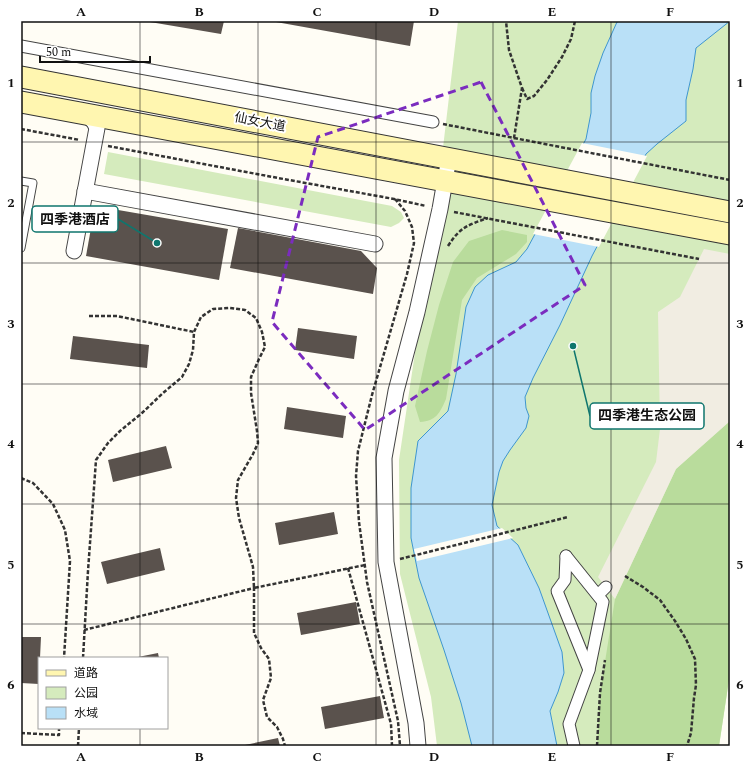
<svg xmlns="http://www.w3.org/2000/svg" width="751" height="767" viewBox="0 0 751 767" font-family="Spectral,'Noto Sans SC',serif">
<rect width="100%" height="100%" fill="#fffdf5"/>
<g fill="#d5ebbd">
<path d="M458 21H730V673L719 746H437L431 697 400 574 399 460 433 232Z"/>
<path d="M108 152 392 206 401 212 404 218 399 223 391 227 104 174Z"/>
</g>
<g fill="#b9dc9c">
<path d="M502 230 527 235V242L516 254 477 278 462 300 446 399C440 413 436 421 420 422L415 406 427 351 439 305 453 262 469 241Z"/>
<path d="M730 421V673L719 746H597L600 693 615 599 676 469Z"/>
</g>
<path fill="#f1ede2" d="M704 249 730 254V421L676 469 615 599 598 577 656 462 660 429 658 312 680 297Z"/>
<path fill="#b9e0f7" stroke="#3f96cf" d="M620 21H730L696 48 693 69 686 100V121L657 144 646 154 592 256 560 325 533 378 525 397 526 408 529 416 526 428 510 450 503 461 499 472 492 505 497 526 518 545 539 588 562 652 564 673 558 692 550 711 557 746H472L461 703 444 650 419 578 411 538V488L418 441 448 411 456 374 466 307 475 287 488 275 516 262 527 249 586 139 591 113V93L595 76 603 53 617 22Z"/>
<g fill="#fffdf5">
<path d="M582 143 647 156 599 247 533 234Z"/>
<path d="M502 528 513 538 417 561 414 549Z"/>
</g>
<g fill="#5a524d">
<path d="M150 21H224L221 34 150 22Z"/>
<path d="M276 21H414L410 46 276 22Z"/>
<path d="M95 206 228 229 219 280 86 256Z"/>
<path d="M238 228 361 251 377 268 373 294 230 268Z"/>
<path d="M298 328 357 336 354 359 295 350Z"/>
<path d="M73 336 149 345 147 368 70 359Z"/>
<path d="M287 407 346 416 343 438 284 429Z"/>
<path d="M166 446 172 468 113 482 108 460Z"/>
<path d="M334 512 338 534 279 545 275 523Z"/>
<path d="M160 548 165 570 107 584 101 562Z"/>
<path d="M356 602 360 624 301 635 297 613Z"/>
<path d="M21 637H41L40 658H39V684L21 683Z"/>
<path d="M158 653 159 658H138V657Z"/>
<path d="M380 696 384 718 325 729 321 707Z"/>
<path d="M278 738 280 746H245V745Z"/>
</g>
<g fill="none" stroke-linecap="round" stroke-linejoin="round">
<defs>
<path id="service" d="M21 181 33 183 21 248"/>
<g id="pedestrian">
<path d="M21 46 433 122"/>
<path d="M566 556 603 602 589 670 569 724 574 746"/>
<path d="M566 556 565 580 557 591 589 670"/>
<path d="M598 595 606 587"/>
</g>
<g id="minor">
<path d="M85 191 375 244"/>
<path d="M74 251 97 128 94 122 86 114"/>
<path d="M418 746 416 723 386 562 384 458 396 391 417 312 440 209 449 158"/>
</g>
<g id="secondary">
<path d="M21 77 730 212"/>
<path d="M21 102 730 234"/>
</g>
</defs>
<use href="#service" stroke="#444" stroke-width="9"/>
<use href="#pedestrian" stroke="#444" stroke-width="13"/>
<use href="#minor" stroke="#444" stroke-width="17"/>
<use href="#secondary" stroke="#333" stroke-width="23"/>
<g stroke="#333" stroke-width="2.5" stroke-dasharray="4 2" stroke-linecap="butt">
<path d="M522 88 527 99 534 96 547 80 562 57 571 39 575 21"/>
<path d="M443 124 514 138 522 88 509 50 506 21"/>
<path d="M21 129 80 140"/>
<path d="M514 138 730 180"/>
<path d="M108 146 278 178 394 199 426 206"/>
<path d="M395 199 405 211 412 227 414 243 407 274 372 395 358 451 356 476 359 522 367 582 398 721 400 746"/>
<path d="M454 212 699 259"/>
<path d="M448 246C460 227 468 225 488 218"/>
<path d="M89 316H117L194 332"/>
<path d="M21 478 33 483 53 504 65 530 70 561 64 658"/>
<path d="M400 559 568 517"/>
<path d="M348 568 391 724 392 746"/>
<path d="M625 576 643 587 660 600 675 621 686 639 695 659 696 685 694 698 691 733 687 746"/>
<path d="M84 630 254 588V633L261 648 269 659 271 678 263 700 267 717 277 727 283 739 285 746"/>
<path d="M83 658 88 571 96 460 108 443 120 431 142 413 163 393 182 377 189 364 193 350 194 332 201 317 213 309 230 308 245 310 256 318 262 332 265 347 259 359 251 377V393L257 431 258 443 253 454 238 480 236 498 239 518 253 567 254 588 365 565"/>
<path d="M21 733 59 735V728"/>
<path d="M78 746 79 728"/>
<path d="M597 746 600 693 605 660"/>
</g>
<use href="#service" stroke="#fff" stroke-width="7"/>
<use href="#pedestrian" stroke="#fff" stroke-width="11"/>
<use href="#minor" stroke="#fff" stroke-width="15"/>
<use href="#secondary" stroke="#fff6b0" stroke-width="21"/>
</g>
<path fill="none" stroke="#7b2cbf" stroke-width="3" stroke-dasharray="8 5" stroke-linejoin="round" d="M481 82 585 285 365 430 272 322 318 137Z"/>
<path fill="none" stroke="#111" stroke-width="1" stroke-opacity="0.55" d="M140 21V658M258 21V746M376 21V746M493 21V746M611 21V746M21 142H730M21 263H730M21 384H730M21 504H730M21 624H730M140 728V746"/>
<g text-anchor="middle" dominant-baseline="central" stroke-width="4" stroke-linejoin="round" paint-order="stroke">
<g font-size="13" fill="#111" stroke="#fff">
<text transform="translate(260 122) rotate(11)">仙女大道</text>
</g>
</g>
<path fill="none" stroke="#0f766e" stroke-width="1.5" d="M157 243L118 219M573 346L590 416"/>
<g fill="#0f766e" stroke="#fff" stroke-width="1.5">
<circle cx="157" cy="243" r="4"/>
<circle cx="573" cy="346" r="4"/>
</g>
<g fill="#fff" stroke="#0f766e" stroke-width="1.5">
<rect x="32" y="206" width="86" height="26" rx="4"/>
<rect x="590" y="403" width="114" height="26" rx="4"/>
</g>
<g font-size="14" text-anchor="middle" font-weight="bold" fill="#111">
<text x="75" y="224">四季港酒店</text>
<text x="647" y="420">四季港生态公园</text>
</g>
<rect width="751" height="767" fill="none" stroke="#ffffff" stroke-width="44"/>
<rect x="38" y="657" width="130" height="72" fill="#ffffff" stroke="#a0a0a0"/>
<rect x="46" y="670" width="20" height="6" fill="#fff6b0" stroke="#a0a0a0"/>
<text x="74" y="677" font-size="12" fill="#111111">道路</text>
<rect x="46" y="687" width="20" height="12" fill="#d5ebbd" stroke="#a0a0a0"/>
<text x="74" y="697" font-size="12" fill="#111111">公园</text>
<rect x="46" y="707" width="20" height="12" fill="#b9e0f7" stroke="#a0a0a0"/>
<text x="74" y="717" font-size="12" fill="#111111">水域</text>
<path d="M40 56v6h110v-6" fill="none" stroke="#111111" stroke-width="2"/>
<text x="46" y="56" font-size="12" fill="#111111" stroke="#ffffff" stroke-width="3" paint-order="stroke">50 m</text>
<rect x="22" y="22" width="707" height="723" fill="none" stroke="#111" stroke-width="1.5"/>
<g font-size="13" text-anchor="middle" font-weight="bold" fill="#111">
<text x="81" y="16">A</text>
<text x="199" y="16">B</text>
<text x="317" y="16">C</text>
<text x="434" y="16">D</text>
<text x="552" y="16">E</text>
<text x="670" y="16">F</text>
<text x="11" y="87">1</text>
<text x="740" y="87">1</text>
<text x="11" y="207">2</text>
<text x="740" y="207">2</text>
<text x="11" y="328">3</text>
<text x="740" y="328">3</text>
<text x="11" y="448">4</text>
<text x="740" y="448">4</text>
<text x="11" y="569">5</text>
<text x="740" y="569">5</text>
<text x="11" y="689">6</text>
<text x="740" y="689">6</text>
<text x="81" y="761">A</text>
<text x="199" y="761">B</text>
<text x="317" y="761">C</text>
<text x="434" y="761">D</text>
<text x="552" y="761">E</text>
<text x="670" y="761">F</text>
</g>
</svg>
